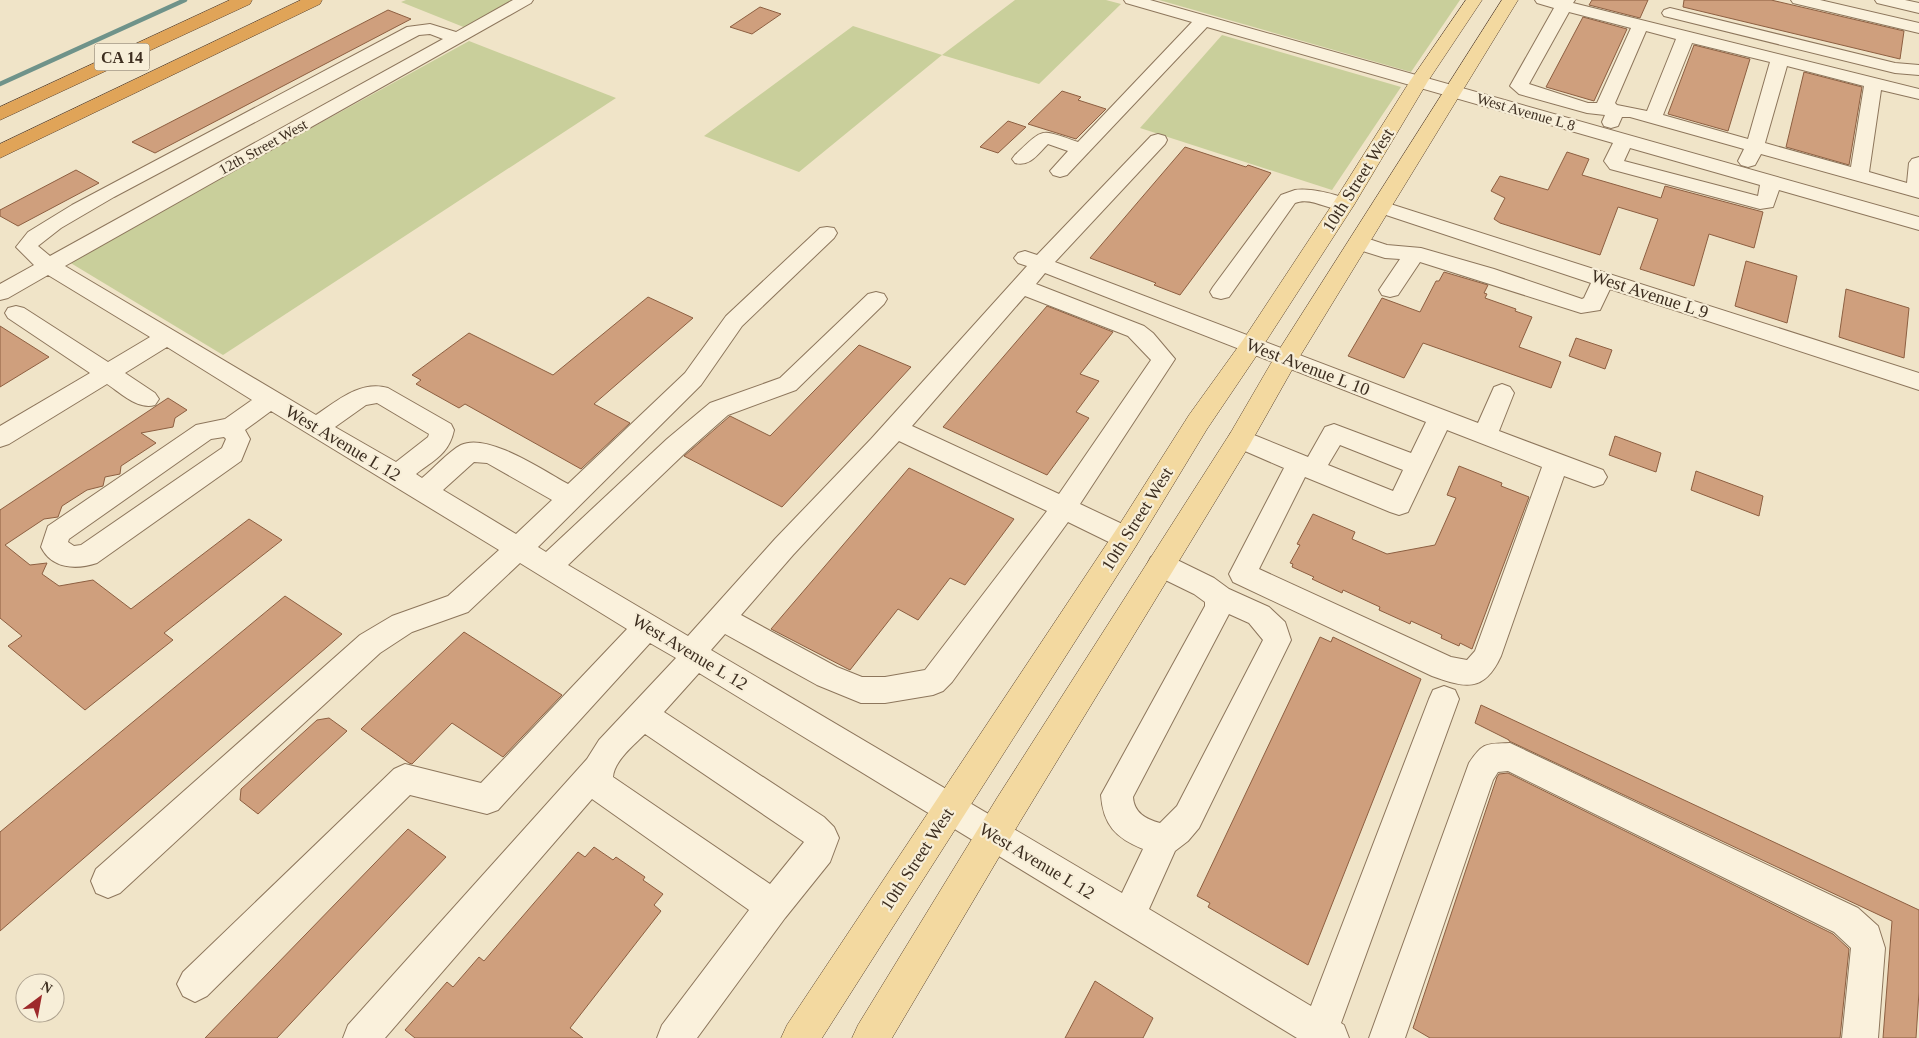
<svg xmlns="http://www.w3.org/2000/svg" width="1919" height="1038" viewBox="0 0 1919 1038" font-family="'Times New Roman',serif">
<rect width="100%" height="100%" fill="#f0e4c8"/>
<g fill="#c9cf9b">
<path d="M406 0H515L466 28 401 2Z"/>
<path d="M1015 0H1106L1121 4 1039 84 942 55 799 172 704 136 853 26 942 55Z"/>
<path d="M1159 0H1460L1411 72Z"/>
<path d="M1222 35 1401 87 1332 190 1140 128Z"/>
<path d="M469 41 616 98 223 355 69 262Z"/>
</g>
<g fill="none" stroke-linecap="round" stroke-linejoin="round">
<path stroke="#6f938a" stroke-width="4.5" d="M0 84 185 0"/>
</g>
<g fill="#cf9f7d" stroke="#8d5f41">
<path d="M1592 0H1648L1640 18 1589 5Z"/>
<path d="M1684 0H1771L1904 31 1900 59 1683 7Z"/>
<path d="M760 7 781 14 752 34 730 27Z"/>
<path d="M388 10 411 19 155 153 132 142Z"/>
<path d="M1583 17 1627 29 1594 101 1546 87Z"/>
<path d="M1694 45 1750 59 1728 131 1668 114Z"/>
<path d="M1804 72 1862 87 1849 165 1786 147Z"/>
<path d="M1062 91 1081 97 1078 100 1106 109 1076 139 1028 124Z"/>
<path d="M1008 121 1026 127 998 153 980 147Z"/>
<path d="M1185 147 1246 167 1248 165 1271 173 1180 295 1154 285 1156 283 1090 258Z"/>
<path d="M1567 152 1589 159 1582 175 1661 198 1665 186 1763 212 1754 248 1709 234 1694 286 1640 269 1658 219 1618 207 1600 255 1500 223 1494 219 1505 198 1491 191 1500 176 1548 190Z"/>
<path d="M76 170 99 183 18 226 0 216V210Z"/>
<path d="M1746 261 1797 276 1787 323 1735 306Z"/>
<path d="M1444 272 1488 285 1484 293 1487 294 1485 298 1516 309 1515 311 1532 317 1519 347 1561 362 1551 388 1423 343 1404 378 1348 356 1382 298 1420 312 1436 281H1439Z"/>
<path d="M1846 289 1909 308 1904 358 1839 337Z"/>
<path d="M648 297 693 318 594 404 630 423 581 469 465 404 459 408 416 384 421 380 412 375 469 333 553 375Z"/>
<path d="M1047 306 1113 332 1080 374 1099 381 1076 412 1089 418 1047 475 943 427Z"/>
<path d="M0 326 49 357 0 387Z"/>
<path d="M1576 338 1612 350 1605 369 1569 356Z"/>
<path d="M859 345 911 367 782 507 684 456 730 416 770 436Z"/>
<path d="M168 398 187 410 175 418 173 427 141 433 156 443 121 466 120 474 105 477 103 486 87 490 62 506 58 517 44 519 5 545 30 565 47 563 42 574 59 586 93 580 131 609 249 519 282 540 164 633 173 640 85 710 8 646 22 636 0 618V510Z"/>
<path d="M1615 436 1661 453 1656 472 1609 455Z"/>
<path d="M1459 466 1502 483 1501 486 1529 497 1472 649 1460 643 1459 646 1441 638 1442 635 1411 621 1410 624 1379 610 1380 607 1343 590 1342 593 1312 579 1314 577 1292 567 1293 564 1290 563 1300 545 1297 544 1313 514 1355 532 1352 539 1387 554 1435 545 1456 498 1447 495Z"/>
<path d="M909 468 1014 519 965 585 950 578 918 620 898 609 850 670 771 629Z"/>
<path d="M1696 471 1763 496 1759 516 1691 490Z"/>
<path d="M285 596 342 634 0 931V832Z"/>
<path d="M464 632 562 695 503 757 452 723 412 764 409 763 361 729Z"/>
<path d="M1320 637 1331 642 1333 637 1421 679 1308 965 1208 907 1210 903 1197 896Z"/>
<path d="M1481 705 1919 910V992L1916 1038H1883L1892 921 1509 741V740L1475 723Z"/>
<path d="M329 718 347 731 258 814 240 800 241 789 317 720Z"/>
<path d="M1508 773 1833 934 1849 949 1840 1038H1430L1413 1028 1497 777 1499 774Z"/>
<path d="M408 829 446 857 277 1038H205Z"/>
<path d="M594 847 613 860 616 857 645 877 643 880 663 894 654 905 661 911 570 1028 583 1038H415L405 1030 447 982 453 987 479 957 484 961 578 852 585 857Z"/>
<path d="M1095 981 1153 1018 1143 1038H1065Z"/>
</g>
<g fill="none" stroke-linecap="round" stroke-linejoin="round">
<defs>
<g id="minor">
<path d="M513 0H533L531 3 65 266 316 415C338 400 361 380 388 388L451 424 454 430C449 454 434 460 416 474L422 478C433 469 449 451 461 445 487 432 544 471 568 484L685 373 726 316 820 228 827 227 834 228 837 233 834 238 742 326 701 385 538 547 546 552 667 439 710 403 780 378 868 294 876 292 884 294 887 299 884 304 796 390 728 415 685 453 568 565 688 636 775 539 871 439 1027 266 1018 263 1014 258 1018 253 1025 251 1037 255 1151 136 1158 134 1165 136 1167 140 1165 144 1055 262 1478 423 1494 387 1502 384 1510 387 1514 393 1499 431 1603 470 1607 477 1603 484 1594 487 1564 476 1501 656C1484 693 1465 688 1432 676L1233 582 1229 574 1284 468 1231 445 1228 439 1231 433 1240 430 1249 433 1308 457 1325 427 1334 424 1411 453 1426 422 1045 273 1036 284 1144 326 1153 333 1175 359 1080 504 1135 530 1139 538 1135 546 1126 549 1117 546 1068 522 952 682 943 691 933 695 885 703H861L817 685 725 634 711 650 1122 893 1143 849C1116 838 1103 825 1101 795L1205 606V602L1194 594 1151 573 1147 565 1151 557 1161 554 1171 557 1214 578 1229 589 1269 607 1285 622 1291 640 1199 828 1188 841 1175 851 1149 909 1311 1006 1429 699 1433 690 1444 686 1455 690 1459 699 1341 1023 1344 1025 1349 1038H1297L699 673 664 712 824 817 834 827 839 838 830 862 785 918 697 1038H657L662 1025 749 910 592 799 385 1038H343L348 1025 587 759 599 740 676 658 650 643 498 810 487 814 410 795 207 996 195 1002 183 996 177 984 183 972 394 769 405 764 481 783 627 629 520 563 468 612 412 632 380 653 120 893 108 898 96 893 91 881 96 869 360 635 392 616 448 596 499 550 271 411 245 430 250 439 241 461 97 563C76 570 52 569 41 547L48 526 196 425 225 419 252 400 167 347 125 373 155 393 159 399 155 405C138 410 122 394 107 384L9 444 0 447V426L90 373 8 318 5 313 8 308 16 306 24 308 108 362 150 337 48 275 8 298 0 300V284L34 265 16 247 28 232 72 205 407 27 430 24 456 32ZM430 34 443 39 50 256 38 246 61 228 114 197 419 35ZM1025 296 1128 336 1151 360 1059 494 912 426ZM377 403 429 434 428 437 396 462 335 427 366 405ZM1447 430 1542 467 1475 651 1467 660 1451 657 1259 569 1305 477 1390 512 1399 515 1408 512ZM224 437 226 439 222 448 81 545 74 546 68 542 69 539 211 439ZM899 441 1047 511 925 670 885 677H862L837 667 741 615 793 555ZM1340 445 1403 470 1393 491 1328 465ZM474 462 487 463 552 500 516 534 443 490ZM1229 614 1249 623 1263 640 1177 806 1160 823C1146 819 1134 813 1133 797ZM645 734 804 842 770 884 613 777C614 761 634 745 645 734Z"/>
<path d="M1124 0H1150L1919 217V230L1779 190 1773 207 1760 209 1610 169 1604 161 1613 143 1207 27 1067 175 1060 177 1053 175 1050 171 1068 151 1048 144C1038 154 1030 167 1015 163L1012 159 1015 155C1045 127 1039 129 1078 142L1192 22 1126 3ZM1630 148 1760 185 1758 196 1624 161Z"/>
<path d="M1535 0H1575L1573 3 1919 89V99L1881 90 1869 172 1907 183 1909 163 1912 159 1919 157V198L1761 154 1755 165 1748 167 1741 165 1738 161 1744 149 1630 117H1622L1618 126 1611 128 1604 126 1602 122 1605 115 1587 113 1519 94 1510 86 1554 8 1537 3ZM1569 12 1631 28 1597 103H1588L1529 84ZM1646 31 1676 39 1647 111 1617 105 1615 103ZM1692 43 1770 62 1748 139 1663 115ZM1787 66 1864 86 1851 167 1765 143Z"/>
<path d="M1791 0H1820L1919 23V33L1793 3Z"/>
<path d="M1875 0H1905L1919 3V13L1877 3Z"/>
<path d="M1670 8 1895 63 1919 65V75L1895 73 1664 16 1662 13 1664 10Z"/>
<path d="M1295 190C1308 188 1345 194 1353 205L1350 209C1331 214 1314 196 1295 203L1229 297 1221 299 1213 297 1210 292 1213 287 1281 195Z"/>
<path d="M1381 201 1919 373V390L1610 289 1600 310 1581 313 1420 262 1398 295 1390 297 1382 295 1379 290 1400 259 1385 258 1353 248 1350 243 1353 238 1360 236 1387 245 1421 248 1494 269 1582 299 1584 298 1591 283 1374 211 1371 207 1374 203Z"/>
<path d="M1510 743 1858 908 1878 926 1885 948 1878 1038H1842L1851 948 1834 932 1508 771 1498 772 1493 780 1405 1038H1369L1469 763C1483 742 1486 744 1510 743Z"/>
</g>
<g id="major">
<path d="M1466 0H1482L1428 81 1354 205 1259 352 1207 429 1136 546 822 1038H781L787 1025 1116 530 1189 415 1243 340 1332 205 1410 81Z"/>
<path d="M1502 0H1518L1297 361 1249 446 1021 820 892 1038H852L858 1025 997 798 1231 432 1277 353Z"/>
</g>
<g id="highway">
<path d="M230 0H252L250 4 0 120V107Z"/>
<path d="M301 0H322L320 4 0 158V144Z"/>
</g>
</defs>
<use href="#minor" stroke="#8d765c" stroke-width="2"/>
<use href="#major" stroke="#5b4430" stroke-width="1"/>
<use href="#highway" stroke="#5b4430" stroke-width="1"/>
<use href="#minor" fill="#faf1dc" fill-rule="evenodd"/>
<use href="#major" fill="#f3d9a0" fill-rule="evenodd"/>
<use href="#highway" fill="#e0a458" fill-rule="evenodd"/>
</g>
<g text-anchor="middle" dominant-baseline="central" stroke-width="4.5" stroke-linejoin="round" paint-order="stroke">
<g font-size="15" fill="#3d2e20" stroke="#f7eed8">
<text transform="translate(1526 112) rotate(16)">West Avenue L 8</text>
<text transform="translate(263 147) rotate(-29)">12th Street West</text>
</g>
<rect fill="#f7eed8" stroke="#756857" stroke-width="1" x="94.5" y="43.5" width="55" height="27" rx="4"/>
<g font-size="16" font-weight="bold" fill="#3d2e20">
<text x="122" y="57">CA 14</text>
</g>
<g font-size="18" fill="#3d2e20" stroke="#f7eed8">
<text transform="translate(1358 180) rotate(-58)">10th Street West</text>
<text transform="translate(1650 294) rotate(18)">West Avenue L 9</text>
<text transform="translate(1308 367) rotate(21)">West Avenue L 10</text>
<text transform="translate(343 443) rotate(31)">West Avenue L 12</text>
<text transform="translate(1137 519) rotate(-58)">10th Street West</text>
<text transform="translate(690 652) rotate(31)">West Avenue L 12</text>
<text transform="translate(917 859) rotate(-57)">10th Street West</text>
<text transform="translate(1037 861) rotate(31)">West Avenue L 12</text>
</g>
</g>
<g transform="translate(40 998) rotate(32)"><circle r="24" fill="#f7eed8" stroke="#ada18e"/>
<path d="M0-4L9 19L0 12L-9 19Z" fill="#9e2a2b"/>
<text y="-8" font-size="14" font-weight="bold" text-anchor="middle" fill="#3d2e20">N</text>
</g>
</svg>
